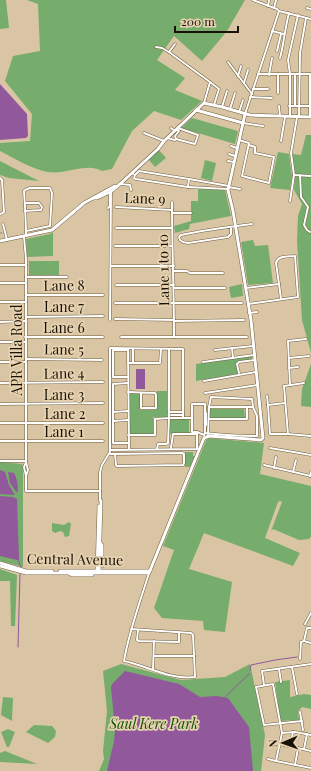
<svg xmlns="http://www.w3.org/2000/svg" width="311" height="771" viewBox="0 0 311 771" font-family="'Playfair Display',serif">
<rect width="100%" height="100%" fill="#d9c5a3"/>
<g fill="#76ad6c">
<path d="M0 0H6L9 28 0 29Z"/>
<path d="M27 0H245L227 31 202 61 174 36 157 60 185 78 175 90 202 101 181 120 154 111 132 131 112 169 102 171C86 162 66 175 48 172 33 170 14 158 0 151V143L30 141 32 114 5 81 13 56 40 51 38 4Z"/>
<path d="M192 118 238 131 235 144 181 128Z"/>
<path d="M306 135H311V353L302 320 297 241 298 216 302 204 294 190 295 174 292 156V154L301 155Z"/>
<path d="M159 150 166 158 155 167 149 160Z"/>
<path d="M278 152 289 154 292 176 290 190 270 188Z"/>
<path d="M205 160 216 163 212 181 201 178Z"/>
<path d="M0 161 39 181 9 178 0 175Z"/>
<path d="M198 189 225 190 231 216 190 224 189 229 175 233 174 226 191 221V201H198Z"/>
<path d="M53 232V256L27 257 26 239 50 234Z"/>
<path d="M253 240 255 246 268 245 273 283 248 285 241 242Z"/>
<rect x="29" y="261" width="30" height="14"/>
<path d="M242 284 243 296 231 298 229 287Z"/>
<path d="M252 356V360L237 362 238 374 196 381V364Z"/>
<path d="M311 364V407L301 406 302 389Z"/>
<path d="M157 391H167V417H153V434H129L130 393 140 394V410H156Z"/>
<path d="M210 409H244L245 418H210Z"/>
<path d="M170 419H189V433L170 434Z"/>
<path d="M207 438 264 443 260 474 311 486V537L309 538 310 539 299 540 273 529 271 531 282 502 280 501 278 502 265 538 300 553 293 566 204 533 189 569 232 582 225 632 204 630 203 621 162 618 154 608 174 550 163 546Z"/>
<path d="M185 452H193V456H195L190 467H185Z"/>
<path d="M0 462 22 464 23 467V567L0 561Z"/>
<path d="M69 522 71 524 69 536 65 537 63 532 60 531 55 533 52 531V523L64 525Z"/>
<path d="M0 569 17 575 15 626H11L10 581H0Z"/>
<path d="M121 664 181 680 225 677 250 664 265 735 261 771H99L104 759 103 751 107 711 103 671Z"/>
<path d="M290 680V697L304 694 311 695V709L302 707 298 711 299 720 280 721 275 682Z"/>
<path d="M3 697 13 698 12 721 1 715Z"/>
<path d="M34 725 52 726 56 731 55 737 48 743 26 732Z"/>
<path d="M8 729 15 732 9 747H7L1 732Z"/>
<path d="M5 751 37 764 0 762V753Z"/>
</g>
<g fill="#91589c">
<path d="M0 84 27 114 28 136 26 138 0 140Z"/>
<rect x="136" y="369" width="9" height="20"/>
<path d="M0 470 5 472 9 485 15 495 0 494Z"/>
<path d="M8 472 14 473C17 479 19 487 17 493L10 483Z"/>
<path d="M0 496 13 497 17 499 19 560H17L0 556Z"/>
<path d="M125 671 179 684 200 697 217 696 228 698 249 727 253 771H107L114 741 115 730 111 687 113 683Z"/>
</g>
<g fill="none" stroke-linecap="round" stroke-linejoin="round">
<g stroke="#91589c" stroke-width="1">
<path d="M18 560 21 567"/>
<path d="M18 647 20 574"/>
<path d="M250 670 251 665 275 660 297 657"/>
<path d="M224 698 249 674"/>
</g>
<path stroke="#b2a184" stroke-width="2" stroke-dasharray="2 1" stroke-linecap="butt" d="M0 233 5 232"/>
<defs>
<g id="street">
<path d="M253 0 277 9 279 11 311 19"/>
<path d="M268 6 269 0"/>
<path d="M274 8 276 0"/>
<path d="M307 8 311 9"/>
<path d="M272 31 284 34"/>
<path d="M156 47 162 48 169 52 210 82 204 103"/>
<path d="M277 51 281 34"/>
<path d="M169 52 175 44"/>
<path d="M280 58C284 43 285 28 289 13"/>
<path d="M228 62 252 94"/>
<path d="M258 74H311"/>
<path d="M310 74V117"/>
<path d="M269 75 272 58"/>
<path d="M238 76 241 66"/>
<path d="M210 82 219 89 214 105"/>
<path d="M244 83 248 70"/>
<path d="M253 89H268"/>
<path d="M278 93V74"/>
<path d="M250 97 272 98"/>
<path d="M279 106 280 116"/>
<path d="M289 106H310"/>
<path d="M295 106V74"/>
<path d="M222 107 227 91"/>
<path d="M230 109 235 93"/>
<path d="M239 112 243 100"/>
<path d="M245 114 279 11"/>
<path d="M290 116V74L288 60 298 15"/>
<path d="M299 116 300 53 306 18"/>
<path d="M243 123 263 126"/>
<path d="M171 128 175 131"/>
<path d="M177 130 179 131 175 136 176 139 195 144 198 135 178 128"/>
<path d="M144 133 164 141"/>
<path d="M167 138 175 140"/>
<path d="M239 140 249 143 242 176 269 183 274 157 255 153V147L249 145"/>
<path d="M281 141 285 117"/>
<path d="M231 146 237 148"/>
<path d="M229 154 235 156"/>
<path d="M228 161 234 162"/>
<path d="M132 173 135 175 134 178 136 179 188 187 189 179 139 171 135 175"/>
<path d="M294 175 311 176"/>
<path d="M300 175 301 197 308 207 304 225 307 230 310 232"/>
<path d="M0 178 2 180 4 212 0 214"/>
<path d="M189 179 229 186"/>
<path d="M121 184 130 185 131 190"/>
<path d="M188 187 228 189"/>
<path d="M228 187 240 189"/>
<path d="M290 201 294 175 291 153 297 117"/>
<path d="M172 202C172 247 174 292 174 337"/>
<path d="M25 203H39L42 207 41 210 25 211"/>
<path d="M116 207 172 210"/>
<path d="M108 208 110 206V193"/>
<path d="M172 213H191"/>
<path d="M3 224 7 240"/>
<path d="M231 227V234L228 237 188 243 183 242 180 240 179 237 181 235C204 230 228 227 252 224"/>
<path d="M116 228H172"/>
<path d="M26 231 50 226 52 193 50 188H30L25 190 24 191C25 206 26 220 26 235"/>
<path d="M24 237 26 259V462L24 467 26 476 28 470 26 462"/>
<path d="M115 246H172"/>
<path d="M0 265H26"/>
<path d="M111 266H174"/>
<path d="M174 271H187L190 273H223"/>
<path d="M26 277H67"/>
<path d="M0 283H26"/>
<path d="M279 284 281 299"/>
<path d="M116 285H174"/>
<path d="M174 288H225"/>
<path d="M246 288 279 284 276 263C278 255 287 257 295 256L298 297 248 304"/>
<path d="M26 295H103"/>
<path d="M0 302H26"/>
<path d="M115 303H242"/>
<path d="M249 313 257 312"/>
<path d="M26 317 103 316"/>
<path d="M115 319 174 320"/>
<path d="M110 320 111 191"/>
<path d="M174 321 244 320"/>
<path d="M0 322 25 321"/>
<path d="M25 337H103"/>
<path d="M121 337H247"/>
<path d="M0 342H25"/>
<path d="M232 348 233 358"/>
<path d="M128 349 129 449"/>
<path d="M133 349V363"/>
<path d="M128 350H113V377H128"/>
<path d="M215 350 253 346"/>
<path d="M289 358 309 356"/>
<path d="M26 359 102 360"/>
<path d="M0 362H26"/>
<path d="M203 362 254 355"/>
<path d="M128 363H160L161 349"/>
<path d="M289 368 298 367"/>
<path d="M239 373 237 364 239 362 255 360"/>
<path d="M204 381 256 372"/>
<path d="M0 383 103 382"/>
<path d="M128 383 113 384V443H129"/>
<path d="M290 385 288 341 306 339"/>
<path d="M128 392 155 393 156 395V408H141V393"/>
<path d="M205 393 257 385"/>
<path d="M267 396 268 405"/>
<path d="M285 403 268 405 270 434H288L311 436"/>
<path d="M0 404 103 403"/>
<path d="M209 407H253"/>
<path d="M113 412 128 411"/>
<path d="M169 412H183"/>
<path d="M171 415H183"/>
<path d="M183 418H192"/>
<path d="M209 419H247V407"/>
<path d="M113 421 128 420"/>
<path d="M0 423H103"/>
<path d="M205 425H206V413"/>
<path d="M205 433V404H192V432H197L204 435 205 433C223 435 240 436 257 436V416L253 407 252 399 211 397 209 407 208 434"/>
<path d="M288 434 284 386 304 383"/>
<path d="M128 435H155V419L169 418V349"/>
<path d="M0 441H103"/>
<path d="M171 448 173 434H197"/>
<path d="M270 448 311 455"/>
<path d="M111 450 197 449V432"/>
<path d="M110 454H115L116 465 117 466 183 465 184 463V454L182 453 115 454"/>
<path d="M0 461H26"/>
<path d="M264 465 311 476"/>
<path d="M274 468 276 457"/>
<path d="M293 472 296 460"/>
<path d="M26 476V491H100"/>
<path d="M310 476 311 472"/>
<path d="M100 500V472L102 465 110 452V348L183 349V418H169L168 443 166 444H158L157 449"/>
<path d="M305 624 311 613"/>
<path d="M311 628H307L304 641 311 643"/>
<path d="M131 629 191 633 193 635 195 677C170 680 148 666 124 661 129 631 140 602 149 573"/>
<path d="M138 630 137 640 139 641 179 642V632"/>
<path d="M154 656H194"/>
<path d="M300 659 301 642 304 641"/>
<path d="M292 667 297 694"/>
<path d="M153 669 154 641"/>
<path d="M279 669 281 682"/>
<path d="M264 685 262 671 311 664"/>
<path d="M300 712 303 730"/>
<path d="M302 721 264 725 256 687 273 684 282 733 276 761 311 768"/>
<path d="M282 733 295 732 311 735"/>
<path d="M279 744 298 748 295 765"/>
<path d="M290 746 293 732"/>
<path d="M298 748 311 751"/>
<path d="M304 749 307 734"/>
<path d="M268 759 276 761"/>
</g>
<g id="secondary">
<path d="M196 110 243 123"/>
<path d="M93 198H97L110 192 120 184 158 149 164 141 204 103 222 107 250 115 311 117"/>
<path d="M0 241 52 230 84 203 115 186"/>
<path d="M99 542 102 545V566"/>
<path d="M0 563 26 571H52"/>
<path d="M0 566 26 573H149L204 438 209 436 261 440 263 438 251 320 233 211 228 190 245 114"/>
<path d="M60 571H150"/>
<path d="M97 572 99 506"/>
<path d="M99 572 101 501 100 500"/>
<path d="M69 573 72 575H92"/>
</g>
</defs>
<use href="#street" stroke="#705e40" stroke-width="3"/>
<use href="#secondary" stroke="#705e40" stroke-width="4"/>
<use href="#street" stroke="#fff" stroke-width="2"/>
<use href="#secondary" stroke="#fff" stroke-width="3"/>
</g>
<g text-anchor="middle" dominant-baseline="central" stroke-width="3.5" stroke-linejoin="round" paint-order="stroke">
<g font-size="14" fill="#181106" stroke="#e6d2b0">
<text transform="translate(145 198) rotate(2)">Lane 9</text>
<text transform="translate(163 270) rotate(-91)">Lane 1 to 10</text>
<text transform="translate(64 285) rotate(-1)">Lane 8</text>
<text x="64" y="306">Lane 7</text>
<text x="64" y="327">Lane 6</text>
<text transform="translate(64 349) rotate(1)">Lane 5</text>
<text transform="translate(16 350) rotate(-90)">APR Villa Road</text>
<text transform="translate(64 373) rotate(-1)">Lane 4</text>
<text x="64" y="394">Lane 3</text>
<text x="65" y="413">Lane 2</text>
<text x="64" y="431">Lane 1</text>
<text transform="translate(75 559) rotate(1)">Central Avenue</text>
</g>
<g font-size="14" font-style="italic" fill="#135103" stroke="#e6d2b0">
<text x="154" y="723">Saul Kere Park</text>
</g>
</g>
<g transform="translate(283 743) rotate(268)" stroke="#e6d2b0" stroke-width="3" paint-order="stroke">
<path d="M0-3L7 15L0 10L-7 15Z" fill="#181106"/>
<text y="-6" font-size="11" font-weight="bold" text-anchor="middle" fill="#181106">N</text>
</g>
<path d="M175 26v6h63v-6" fill="none" stroke="#181106" stroke-width="2"/>
<text x="181" y="26" font-size="12" fill="#181106" stroke="#e6d2b0" stroke-width="3" paint-order="stroke">200 m</text>
</svg>
